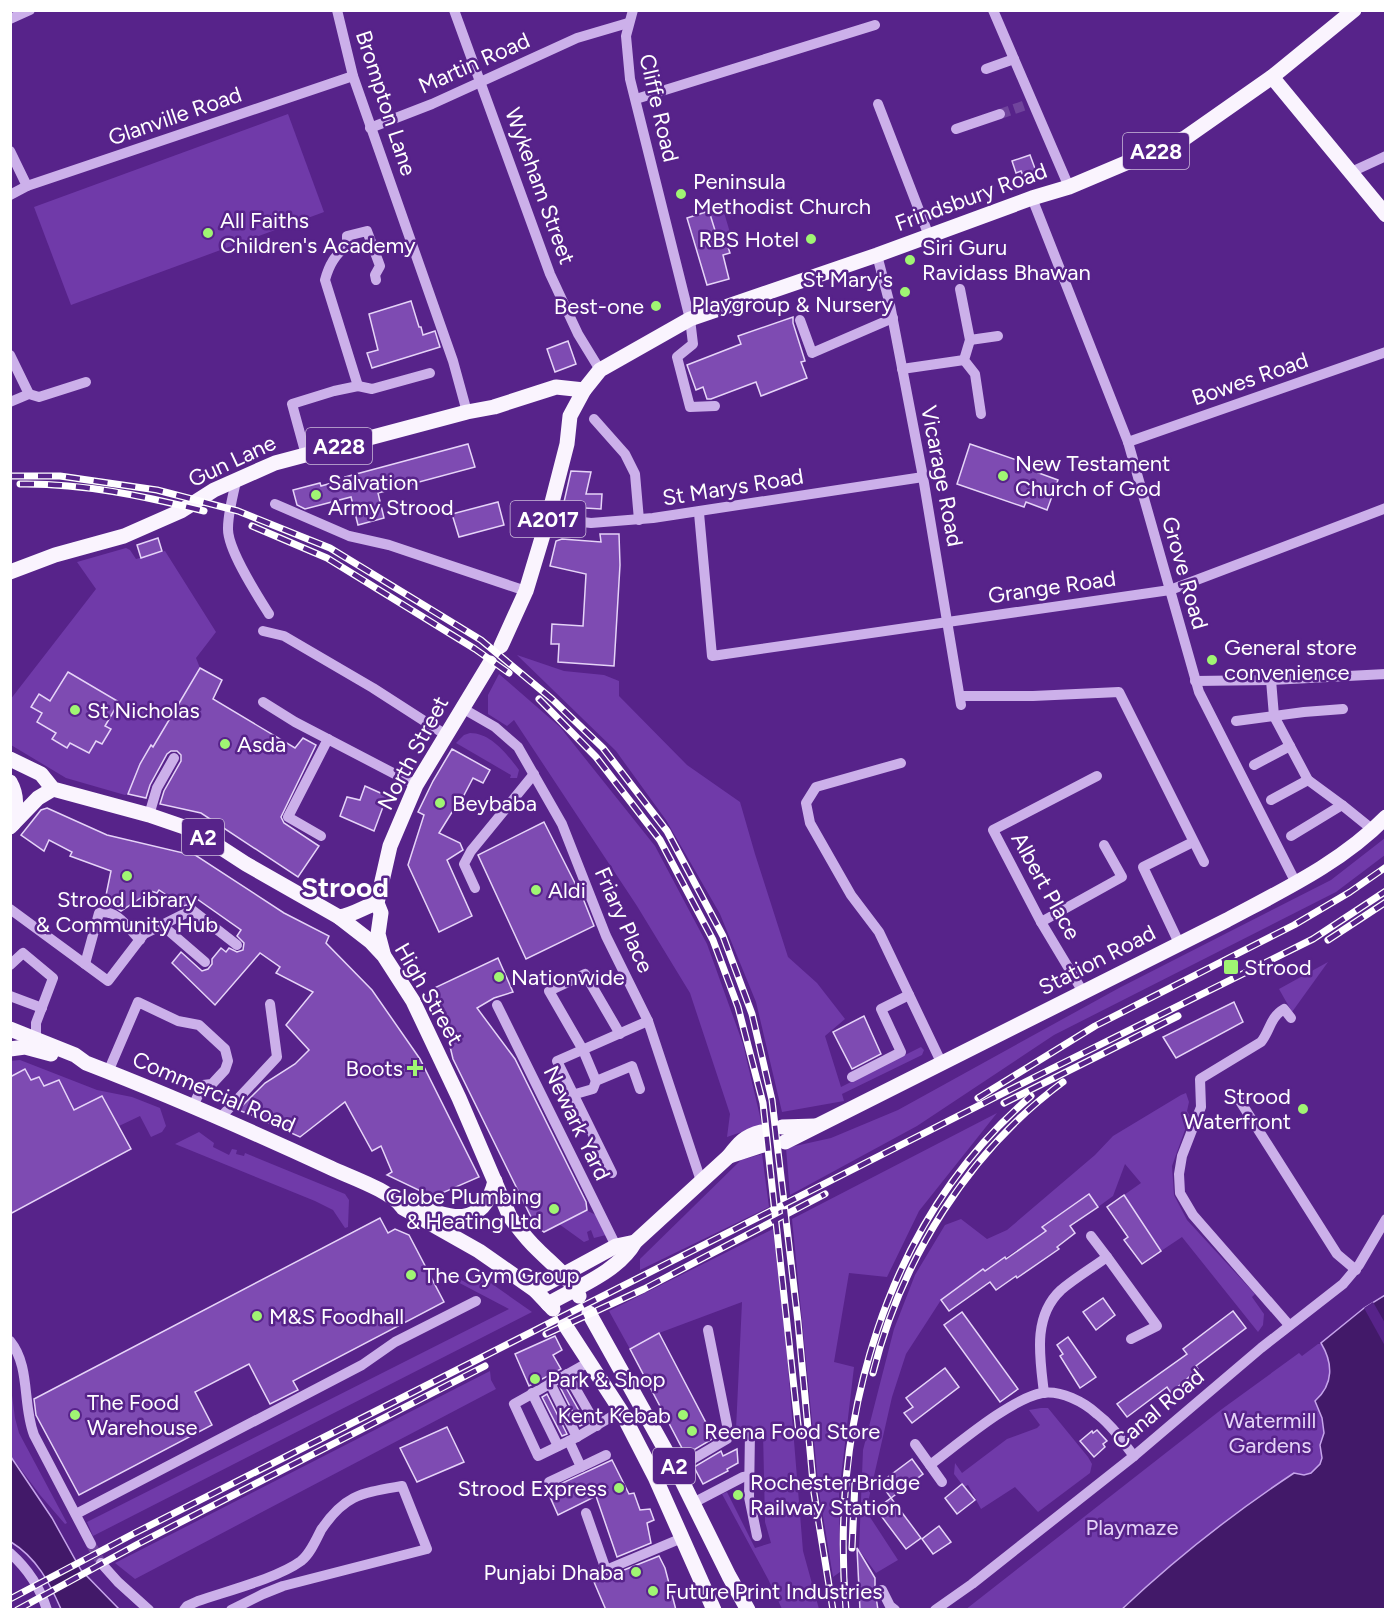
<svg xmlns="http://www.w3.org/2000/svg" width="1396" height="1620" viewBox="0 0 1396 1620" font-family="Figtree,sans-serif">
<rect width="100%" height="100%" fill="#57238a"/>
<g fill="#703aa9">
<path d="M288 114 324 212 71 305 34 207Z"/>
<path d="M718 208 723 209 731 236 718 240 709 211Z"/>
<path d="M126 548 130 550 136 559 165 551 216 632 196 658 200 668 157 741 159 751 151 745 128 794 125 795 66 778 11 745 10 700 96 589 77 562Z"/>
<path d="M517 655 564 671 604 675 619 681V696L687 765 740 802 755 854 788 957 817 983 845 1019 825 1036 841 1087 921 1047 924 1050 922 1055 842 1094 844 1101 782 1112 756 1002 720 914 666 820 616 751Z"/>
<path d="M499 674 560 727 655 846 707 944 743 1044 762 1125 727 1137 730 1114 690 993 637 906 514 720 507 726 488 714V695Z"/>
<path d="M470 733C491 733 507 754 519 770L517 778H510L511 775 456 743 464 735Z"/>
<path d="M1385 838V855L1336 892 1054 1035 917 1126 790 1195 786 1148 831 1138 898 1110 1119 988 1331 880Z"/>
<path d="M1328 962 1292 1012 1279 989Z"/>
<path d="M20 1060 97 1090 132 1097 160 1108 166 1126 162 1132 151 1137 140 1116 119 1126 102 1096 74 1110 59 1081 56 1082 55 1081 44 1086 39 1077 31 1080 25 1070 11 1077 10 1061Z"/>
<path d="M1186 1093 1189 1102 1187 1111 1190 1116 1172 1166 1174 1195 1187 1220 1255 1294 1252 1297 1264 1314 1263 1325 1258 1332 1182 1237 1161 1251 1124 1195 1141 1183 1125 1164 1113 1196 1098 1207 1043 1227 1046 1231 985 1271 983 1269 941 1300 906 1354 892 1397 866 1511 898 1560 876 1573 859 1550 863 1450 894 1329 915 1275 945 1225 961 1219 987 1239 1007 1230 1095 1155 1113 1136 1181 1095Z"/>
<path d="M997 1113 919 1211 887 1277 849 1273 834 1362 854 1367 839 1494 840 1572 833 1577 819 1492 792 1219Z"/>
<path d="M199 1132 214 1143 213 1147 229 1155 232 1149 237 1150 236 1154 244 1156 245 1153 345 1194 349 1200 348 1227 345 1228 333 1210 315 1201 175 1144Z"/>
<path d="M762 1154 769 1207 640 1270V1259L741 1160Z"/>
<path d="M586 1210 598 1216 606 1235 594 1238 591 1230 587 1232 589 1240 584 1242 559 1224Z"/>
<path d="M773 1229 786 1343 803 1551 819 1609H782L768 1579 722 1494 727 1492 755 1548 771 1543 765 1522 763 1432 736 1429 742 1302 659 1333 630 1349 609 1311Z"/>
<path d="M475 1272 532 1312 93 1536 87 1522 509 1309 450 1278 451 1275 469 1284Z"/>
<path d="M1318 1344H1321C1334 1363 1333 1385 1315 1401L1322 1418 1324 1433 1320 1445 1322 1458 1320 1464 1311 1473 1304 1475 1294 1473C1233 1514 1175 1559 1121 1609L965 1610 1222 1409 1299 1353 1302 1356Z"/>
<path d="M490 1371 491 1380 496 1389 135 1579 115 1563Z"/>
<path d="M10 1380 15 1418 19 1433 67 1523 65 1524 40 1495 11 1456Z"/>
<path d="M1041 1408H1048L1088 1457 1092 1464 1090 1473 1038 1512 1015 1487 981 1509 968 1485 964 1487 954 1474 955 1463 962 1473 1007 1439 1037 1428 1040 1425 1029 1410Z"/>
</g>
<g fill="#421969" stroke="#c6a4eb" stroke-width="1.5">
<path d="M1385 1295V1609L1121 1610C1175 1559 1232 1514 1294 1473L1304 1475 1311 1473 1320 1464 1322 1458 1320 1445 1324 1433 1322 1418 1315 1401C1334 1384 1333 1363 1321 1343L1364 1308Z"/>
<path d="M11 1457 52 1518 81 1570 119 1609H61C49 1582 37 1558 11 1542Z"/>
</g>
<path fill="#57238a" d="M1373 1302 1385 1323V1346L1364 1308Z"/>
<g fill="#7e4bb2" stroke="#e6d4f8" stroke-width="1.5">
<path d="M1030 155 1037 174 1024 178 1021 171 1016 173 1012 161Z"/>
<path d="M709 211 718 240 725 238 730 253 723 255 729 279 707 285 687 218Z"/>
<path d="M411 301 419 327H421L423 335 435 331 440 347 372 368 367 353 378 350 369 314Z"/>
<path d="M793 317V323L805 361 801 362 807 378 761 396 756 382 711 399H707L703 387 696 390 687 365 741 344 738 336Z"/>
<path d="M568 341 576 364 555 372 547 349Z"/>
<path d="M468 444 475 467 378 493 384 518 358 525 351 497 305 509 297 505 293 490 320 483 321 486 346 479 345 477Z"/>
<path d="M970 444 1037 467 1036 472 1058 480 1047 510 1026 502 1024 507 957 484Z"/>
<path d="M571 471 591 472 586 494H602L601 509 568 507 564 502Z"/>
<path d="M498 502 504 525 459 537 452 514Z"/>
<path d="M600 534H619L620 565 614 666 558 662 559 644H551L552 624 583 626 586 574 550 566 556 541 562 539 601 542Z"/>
<path d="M158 538 162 551 141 558 137 545Z"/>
<path d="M200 668 222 680 213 699 295 748 303 738 316 745 281 817 284 823 319 846 298 877 201 813 160 804 164 791 181 761V755L177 751H171L167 754 150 785 146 798 128 794 140 764 151 745 153 747Z"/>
<path d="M68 672 119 702 105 726 111 729 102 744 96 741 89 753 70 743 67 748 52 739 56 733 37 722 42 713 31 707 39 694 50 701Z"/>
<path d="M452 749 490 770 483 783 473 778 463 797 462 796 439 833 460 843 463 850 447 860 472 916 439 932 408 865 424 815 418 812 433 781Z"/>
<path d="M365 786 387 796 374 831 340 816 347 797 360 800Z"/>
<path d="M47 808 107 835 183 853 186 849 284 913 329 936 326 943 372 990 420 1059 479 1177 433 1197 387 1175 392 1172 381 1146 372 1151 345 1102 300 1137 269 1123 271 1122 238 1110 265 1083 295 1064 309 1050 286 1025 313 992 276 973 280 967 260 953 215 1005 172 963 181 952 202 971 208 969 212 964V959L221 948 226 952 229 948 237 952 243 950 244 943 237 936 241 930 197 899 194 903 183 906 159 890 157 893 151 891 121 911 113 906 104 905 111 871 70 856 72 852 49 840 44 851 21 835 41 810Z"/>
<path d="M544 822 584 901 594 926 526 959 478 855Z"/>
<path d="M498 958 513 992 494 998 477 1008 515 1059 586 1202 587 1210 544 1232 535 1225 453 1059 448 1038 452 1037 430 990Z"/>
<path d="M1234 1002 1243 1022 1176 1058 1163 1037Z"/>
<path d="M864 1016 881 1054 852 1069 833 1032Z"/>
<path d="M25 1069 31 1080 39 1077 44 1086 59 1080 74 1110 102 1096 131 1149 10 1214V1077Z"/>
<path d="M1089 1194 1098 1207 1070 1226 1075 1233 1057 1247 1059 1249 1017 1278 1016 1276 996 1290 990 1282 949 1311 941 1300 983 1269 985 1271 1005 1257 1006 1259 1046 1231 1042 1227Z"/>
<path d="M1124 1195 1161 1251 1142 1264 1124 1240 1128 1237 1107 1207Z"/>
<path d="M380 1218 388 1233 395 1229 409 1235 444 1302 293 1381 298 1390 270 1404 249 1364 195 1392 212 1425 79 1495 36 1415 34 1399Z"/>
<path d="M1103 1298 1115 1315 1096 1330 1083 1312Z"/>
<path d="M1233 1311 1246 1328 1196 1366 1198 1369 1171 1393 1167 1387 1127 1417 1117 1404 1187 1354 1183 1349Z"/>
<path d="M962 1312 1018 1389 1000 1402 944 1325Z"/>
<path d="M659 1333 714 1438 687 1454 685 1449 683 1450 630 1349Z"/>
<path d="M555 1336 562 1350 553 1355 561 1369 529 1386 515 1354Z"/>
<path d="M1068 1337 1096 1377 1080 1388 1060 1356 1063 1354 1057 1345Z"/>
<path d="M945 1368 959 1387 912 1423 904 1413 913 1407 906 1398Z"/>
<path d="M564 1384 586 1423 580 1426 560 1387Z"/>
<path d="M547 1394 567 1434 562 1436 542 1397Z"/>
<path d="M447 1427 464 1462 417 1482 400 1448Z"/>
<path d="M1097 1430 1107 1441 1103 1444 1105 1447 1094 1457 1080 1441 1092 1431 1093 1433Z"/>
<path d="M737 1449 738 1463 727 1469 728 1471 703 1484 694 1467 721 1451 723 1456Z"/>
<path d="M912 1459 923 1474 891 1498 880 1483Z"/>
<path d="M612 1460 629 1494 634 1493 640 1510 650 1509 654 1520 647 1523 651 1543 617 1557 596 1496 558 1515 547 1490Z"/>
<path d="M962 1484 975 1500 957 1514 945 1498Z"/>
<path d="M891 1498 921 1538 906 1549 876 1509Z"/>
<path d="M939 1526 951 1542 933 1554 922 1539Z"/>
<path d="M857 1548 875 1578V1590L878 1610H860Z"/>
<path d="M659 1556 665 1568 676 1610H606L594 1582Z"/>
</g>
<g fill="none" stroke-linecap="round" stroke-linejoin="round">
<g stroke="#70449c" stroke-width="10" stroke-dasharray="10 5" stroke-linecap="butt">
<path d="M1000 114 1026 105"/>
<path d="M91 1544 101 1563"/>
</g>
<g stroke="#ccb0ea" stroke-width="10">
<path d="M337 10 353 76 453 361 467 412"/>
<path d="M454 10 550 274 578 334 600 370"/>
<path d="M633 10 626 36 630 79 690 319 693 344 677 357 690 407 715 406"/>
<path d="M993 10 1069 187"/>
<path d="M10 19 30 10"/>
<path d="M986 69 1014 59"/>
<path d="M636 99 875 25"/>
<path d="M878 104 929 236"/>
<path d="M370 128 432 104 577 38 628 23"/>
<path d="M956 129 1000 114"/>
<path d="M10 151 27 186"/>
<path d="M1349 173 1386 156"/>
<path d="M10 195 27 186 353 76"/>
<path d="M1032 198 1128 442 1199 692 1296 883"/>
<path d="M877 255 890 305 923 477 961 705"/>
<path d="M960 289 970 340 964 360 975 374 981 414"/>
<path d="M800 320 812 353 893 318"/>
<path d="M970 340 998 336"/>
<path d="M10 355 29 394"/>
<path d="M902 369 964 360"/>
<path d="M358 386 372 389 430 373"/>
<path d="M10 402 29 394 39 397 86 382"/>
<path d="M594 419 625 454 635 474 639 520"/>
<path d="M1128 442 1386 352"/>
<path d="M306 455 292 404 334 391 358 386 325 280C329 265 335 255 347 245V236L367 231 380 266 375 275 376 280"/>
<path d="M236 481C233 496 228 513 228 528 227 549 257 595 269 614"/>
<path d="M275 504 349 536 389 545 526 591"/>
<path d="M699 513 712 656 1170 590 1386 508"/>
<path d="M548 518 591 523 653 518 923 477"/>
<path d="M263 631 284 636 373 688 446 735"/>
<path d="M1271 680 1274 716 1308 780 1342 805 1373 830"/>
<path d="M1195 681 1271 680 1386 674"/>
<path d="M960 696H1033L1119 692 1204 862"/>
<path d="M263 702 295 722 416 785"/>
<path d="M462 708 495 727 518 747 562 824 606 936 648 1021 701 1181"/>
<path d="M1236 721 1304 712 1343 709"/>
<path d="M901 763 816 787 806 803 810 823 851 895 879 932 942 1064"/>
<path d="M1254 765 1290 746"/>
<path d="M1271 800 1308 780"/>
<path d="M149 815 157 788 174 758"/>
<path d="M321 836 288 817 328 739"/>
<path d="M1291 836 1342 805"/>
<path d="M475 888 464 864 471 851 534 774"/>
<path d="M10 909 108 981 144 934 192 910 237 945"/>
<path d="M1041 922 1122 877 1104 845"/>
<path d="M162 925 205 962"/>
<path d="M1179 943 1143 867 1189 844"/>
<path d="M85 964 99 913C116 908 129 929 140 940"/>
<path d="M10 965 23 953 53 978 36 1023V1039"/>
<path d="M1083 992 1041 922 993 830 1097 776"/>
<path d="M10 996 42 1008"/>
<path d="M497 1005 618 1250"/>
<path d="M620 1034 585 974 549 991 583 1050 596 1081 632 1066 640 1089"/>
<path d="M108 1072 138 1002 178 1021 199 1025 225 1049 228 1061 225 1070 212 1084 203 1085 193 1106"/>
<path d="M852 1077 901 1052 881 1009 909 995"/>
<path d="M572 1095 593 1089 596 1081"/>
<path d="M1240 1101 1337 1254 1356 1270"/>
<path d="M220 1118 277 1057 270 1004"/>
<path d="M612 1173 557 1061 648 1021"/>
<path d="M1091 1236 1107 1257"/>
<path d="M1289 1325 1193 1215 1180 1193 1179 1174 1182 1156 1201 1107 1200 1079 1261 1042C1270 1031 1270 1017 1284 1009L1291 1018"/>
<path d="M10 1341C31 1367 22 1404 34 1435L91 1544"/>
<path d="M589 1362 514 1404 538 1456 577 1437 621 1411"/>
<path d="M567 1374 597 1426"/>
<path d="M550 1383 577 1437"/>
<path d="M532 1393 558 1446"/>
<path d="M1044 1393C1040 1358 1032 1317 1061 1290 1075 1278 1092 1268 1107 1257L1157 1326 1131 1339"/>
<path d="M750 1432 749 1497 757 1536"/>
<path d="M915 1444 942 1482"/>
<path d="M930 1465C957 1445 1010 1399 1042 1393 1061 1390 1084 1402 1097 1414 1112 1425 1122 1441 1134 1456"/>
<path d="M581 1467 606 1455"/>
<path d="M676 1469 727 1439V1425L708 1330"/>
<path d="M549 1482 581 1467 569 1441"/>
<path d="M693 1503 743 1477 750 1476"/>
<path d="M586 1513 606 1570"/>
<path d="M76 1514 362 1365 395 1342 476 1301"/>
<path d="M10 1553C28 1569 40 1587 47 1610"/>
<path d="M101 1563 118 1582 149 1610"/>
<path d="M594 1575 682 1538"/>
<path d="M882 1590 890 1606 895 1610"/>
<path d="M184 1610 187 1606 198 1601C227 1591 278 1578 301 1561 310 1554 316 1540 321 1530 345 1494 362 1493 402 1486L427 1549 283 1586 263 1594 231 1610"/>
<path d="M935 1610 972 1584 1134 1456 1261 1348 1343 1284 1359 1265 1386 1219"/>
</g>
<g stroke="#faf4fe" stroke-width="15">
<path d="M1272 77 1386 215"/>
<path d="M10 572 55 555 124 536 181 511 214 490 275 463 467 412 494 407 556 387 584 390"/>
<path d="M501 646 526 591 548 518 567 444 570 416 584 390 600 370 690 319 877 255 1032 198 1069 187 1185 138 1272 77 1354 10"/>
<path d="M10 759 41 774 53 789 149 815 184 827 206 838 246 864 339 917 370 941 384 956 413 1001 459 1098 510 1217C519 1229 527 1240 538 1250 553 1265 569 1277 579 1296"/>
<path d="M10 782C18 796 16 809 13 824"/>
<path d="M10 827 38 798 53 789"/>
<path d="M339 917C354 915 363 907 377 903"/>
<path d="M383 953 378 934 381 913 377 903 390 846 416 785 490 663"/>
<path d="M10 1029 75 1055 86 1063C169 1095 251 1131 331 1168 350 1177 392 1191 403 1208L479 1251 535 1290 553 1309"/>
<path d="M10 1049 25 1047 51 1054"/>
<path d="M782 1127 815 1126"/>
<path d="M785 1142 1227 920C1283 890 1341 863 1386 817"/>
<path d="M729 1156 763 1145"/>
<path d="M413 1203C448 1219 483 1230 495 1181"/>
<path d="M535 1290 616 1246 635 1242"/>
<path d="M548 1304C577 1287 618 1272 635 1242L729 1156C739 1143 745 1136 761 1132"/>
<path d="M589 1313 676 1469 729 1576 748 1610"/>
<path d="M565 1325 621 1411 655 1477 714 1610"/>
</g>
<defs>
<g id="rail">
<path d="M10 476H60L157 490 238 511 330 548 481 640 552 699 603 748 667 831 723 936 752 1014 772 1100 798 1322 814 1493 833 1610"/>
<path d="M20 484C82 483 144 496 204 511"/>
<path d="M252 526 327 558 475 649 509 673"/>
<path d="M539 699 596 757 660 840 713 940 738 1007 763 1103 799 1434"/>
<path d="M1328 940 1386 902"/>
<path d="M978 1098 1095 1026 1294 925 1350 892 1386 867"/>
<path d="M1004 1103 1178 1016"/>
<path d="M546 1334 644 1289 825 1194"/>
<path d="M873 1373C901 1260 969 1151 1063 1082"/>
<path d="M852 1548 855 1482"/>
<path d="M10 1599 133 1534 1043 1073 1313 939 1386 891"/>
<path d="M17 1610 138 1544 485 1366"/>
<path d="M846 1610C830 1422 884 1222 1031 1096"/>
</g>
</defs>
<use href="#rail" stroke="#fff" stroke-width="7"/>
<use href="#rail" stroke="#57238a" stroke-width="4.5" stroke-dasharray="14" stroke-linecap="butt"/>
</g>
<g fill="#a0f573" stroke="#57238a" stroke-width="2">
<circle cx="681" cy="194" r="6"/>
<circle cx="208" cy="233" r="6"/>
<circle cx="811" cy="239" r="6"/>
<circle cx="910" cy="260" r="6"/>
<circle cx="905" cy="292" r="6"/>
<circle cx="656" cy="306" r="6"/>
<circle cx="1003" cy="476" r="6"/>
<circle cx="316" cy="495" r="6"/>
<circle cx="1212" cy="660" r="6"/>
<circle cx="75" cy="710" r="6"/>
<circle cx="225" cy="744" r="6"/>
<circle cx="440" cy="803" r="6"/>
<circle cx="127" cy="876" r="6"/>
<circle cx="536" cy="890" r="6"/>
<rect x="1223" y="959" width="16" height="16" rx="3"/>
<circle cx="499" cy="977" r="6"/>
<path d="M412 1059h6v6h6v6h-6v6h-6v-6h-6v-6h6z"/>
<circle cx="1303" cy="1109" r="6"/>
<circle cx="554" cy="1209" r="6"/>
<circle cx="411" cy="1275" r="6"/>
<circle cx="257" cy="1316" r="6"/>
<circle cx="535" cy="1379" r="6"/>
<circle cx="75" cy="1415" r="6"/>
<circle cx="683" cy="1415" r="6"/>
<circle cx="692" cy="1431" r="6"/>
<circle cx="619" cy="1488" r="6"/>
<circle cx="738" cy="1495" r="6"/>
<circle cx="636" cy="1572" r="6"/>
<circle cx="653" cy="1591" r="6"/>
</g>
<g text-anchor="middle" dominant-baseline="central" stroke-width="5" stroke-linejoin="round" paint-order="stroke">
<g fill="#57238a" stroke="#cdbddc" stroke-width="1.5">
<rect x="1123" y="133" width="66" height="36" rx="4.5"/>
<rect x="306" y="428" width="66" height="36" rx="4.5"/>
<rect x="510.5" y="501" width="75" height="36" rx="4.5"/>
<rect x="182" y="819" width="42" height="36" rx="4.5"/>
<rect x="653" y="1448" width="42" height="36" rx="4.5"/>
</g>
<g font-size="21" font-weight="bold" fill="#fff">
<text x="1156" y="151">A228</text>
<text x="339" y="446">A228</text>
<text x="548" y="519">A2017</text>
<text x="203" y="837">A2</text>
<text x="674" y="1466">A2</text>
</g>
<g font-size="22" fill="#fff" stroke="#57238a">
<text transform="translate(474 63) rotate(-24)">Martin Road</text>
<text transform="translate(386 103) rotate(72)">Brompton Lane</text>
<text transform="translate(659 108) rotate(77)">Cliffe Road</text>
<text transform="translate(175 116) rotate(-19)">Glanville Road</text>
<text transform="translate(540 186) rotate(70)">Wykeham Street</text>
<text transform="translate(971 197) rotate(-20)">Frindsbury Road</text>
<text transform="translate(1250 379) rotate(-19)">Bowes Road</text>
<text transform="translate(232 461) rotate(-25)">Gun Lane</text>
<text transform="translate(942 476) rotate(79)">Vicarage Road</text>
<text transform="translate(733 487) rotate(-9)">St Marys Road</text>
<text transform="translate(1185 573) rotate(74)">Grove Road</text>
<text transform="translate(1052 587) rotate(-8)">Grange Road</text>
<text transform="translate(413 753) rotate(-62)">North Street</text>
<text transform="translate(1046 886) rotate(61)">Albert Place</text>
<text transform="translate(624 920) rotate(66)">Friary Place</text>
<text transform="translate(1097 960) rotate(-27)">Station Road</text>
<text transform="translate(429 994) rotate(60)">High Street</text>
<text transform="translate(214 1092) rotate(23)">Commercial Road</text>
<text transform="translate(577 1123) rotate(64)">Newark Yard</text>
<text transform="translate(1158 1409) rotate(-40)">Canal Road</text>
</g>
<g font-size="22" fill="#fff" stroke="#57238a" text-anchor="start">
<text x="693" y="181">Peninsula<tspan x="693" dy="25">Methodist Church</tspan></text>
<text x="220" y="220">All Faiths<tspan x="220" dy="25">Children's Academy</tspan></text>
<text x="799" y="239" text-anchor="end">RBS Hotel</text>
<text x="922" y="247">Siri Guru<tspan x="922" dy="25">Ravidass Bhawan</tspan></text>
<text x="893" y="279" text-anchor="end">St Mary's<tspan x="893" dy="25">Playgroup &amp; Nursery</tspan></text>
<text x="644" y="306" text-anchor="end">Best-one</text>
<text x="1015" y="463">New Testament<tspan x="1015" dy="25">Church of God</tspan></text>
<text x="328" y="482">Salvation<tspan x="328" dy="25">Army Strood</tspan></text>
<text x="1224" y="647">General store<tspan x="1224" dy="25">convenience</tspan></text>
<text x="87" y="710">St Nicholas</text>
<text x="237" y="744">Asda</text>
<text x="452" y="803">Beybaba</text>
<text x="548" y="890">Aldi</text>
<text x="127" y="899" text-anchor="middle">Strood Library<tspan x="127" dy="25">&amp; Community Hub</tspan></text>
<text x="1244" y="967">Strood</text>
<text x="511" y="977">Nationwide</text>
<text x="403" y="1068" text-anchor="end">Boots</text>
<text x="1291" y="1096" text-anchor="end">Strood<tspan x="1291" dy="25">Waterfront</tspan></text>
<text x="542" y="1196" text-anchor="end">Globe Plumbing<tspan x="542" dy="25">&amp; Heating Ltd</tspan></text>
<text x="423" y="1275">The Gym Group</text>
<text x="269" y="1316">M&amp;S Foodhall</text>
<text x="547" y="1379">Park &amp; Shop</text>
<text x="87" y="1402">The Food<tspan x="87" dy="25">Warehouse</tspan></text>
<text x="671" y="1415" text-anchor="end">Kent Kebab</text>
<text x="704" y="1431">Reena Food Store</text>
<text x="750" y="1482">Rochester Bridge<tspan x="750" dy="25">Railway Station</tspan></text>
<text x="607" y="1488" text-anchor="end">Strood Express</text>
<text x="624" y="1572" text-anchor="end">Punjabi Dhaba</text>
<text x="665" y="1591">Future Print Industries</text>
</g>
<g font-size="22" fill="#e6d4f8" stroke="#57238a">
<text x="1270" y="1420">Watermill<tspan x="1270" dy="25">Gardens</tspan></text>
<text x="1132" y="1527">Playmaze</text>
</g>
<g font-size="28" font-weight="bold" fill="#fff" stroke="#57238a">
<text x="345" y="887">Strood</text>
</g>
</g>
<rect width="1396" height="1620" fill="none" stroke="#ffffff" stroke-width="24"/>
</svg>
